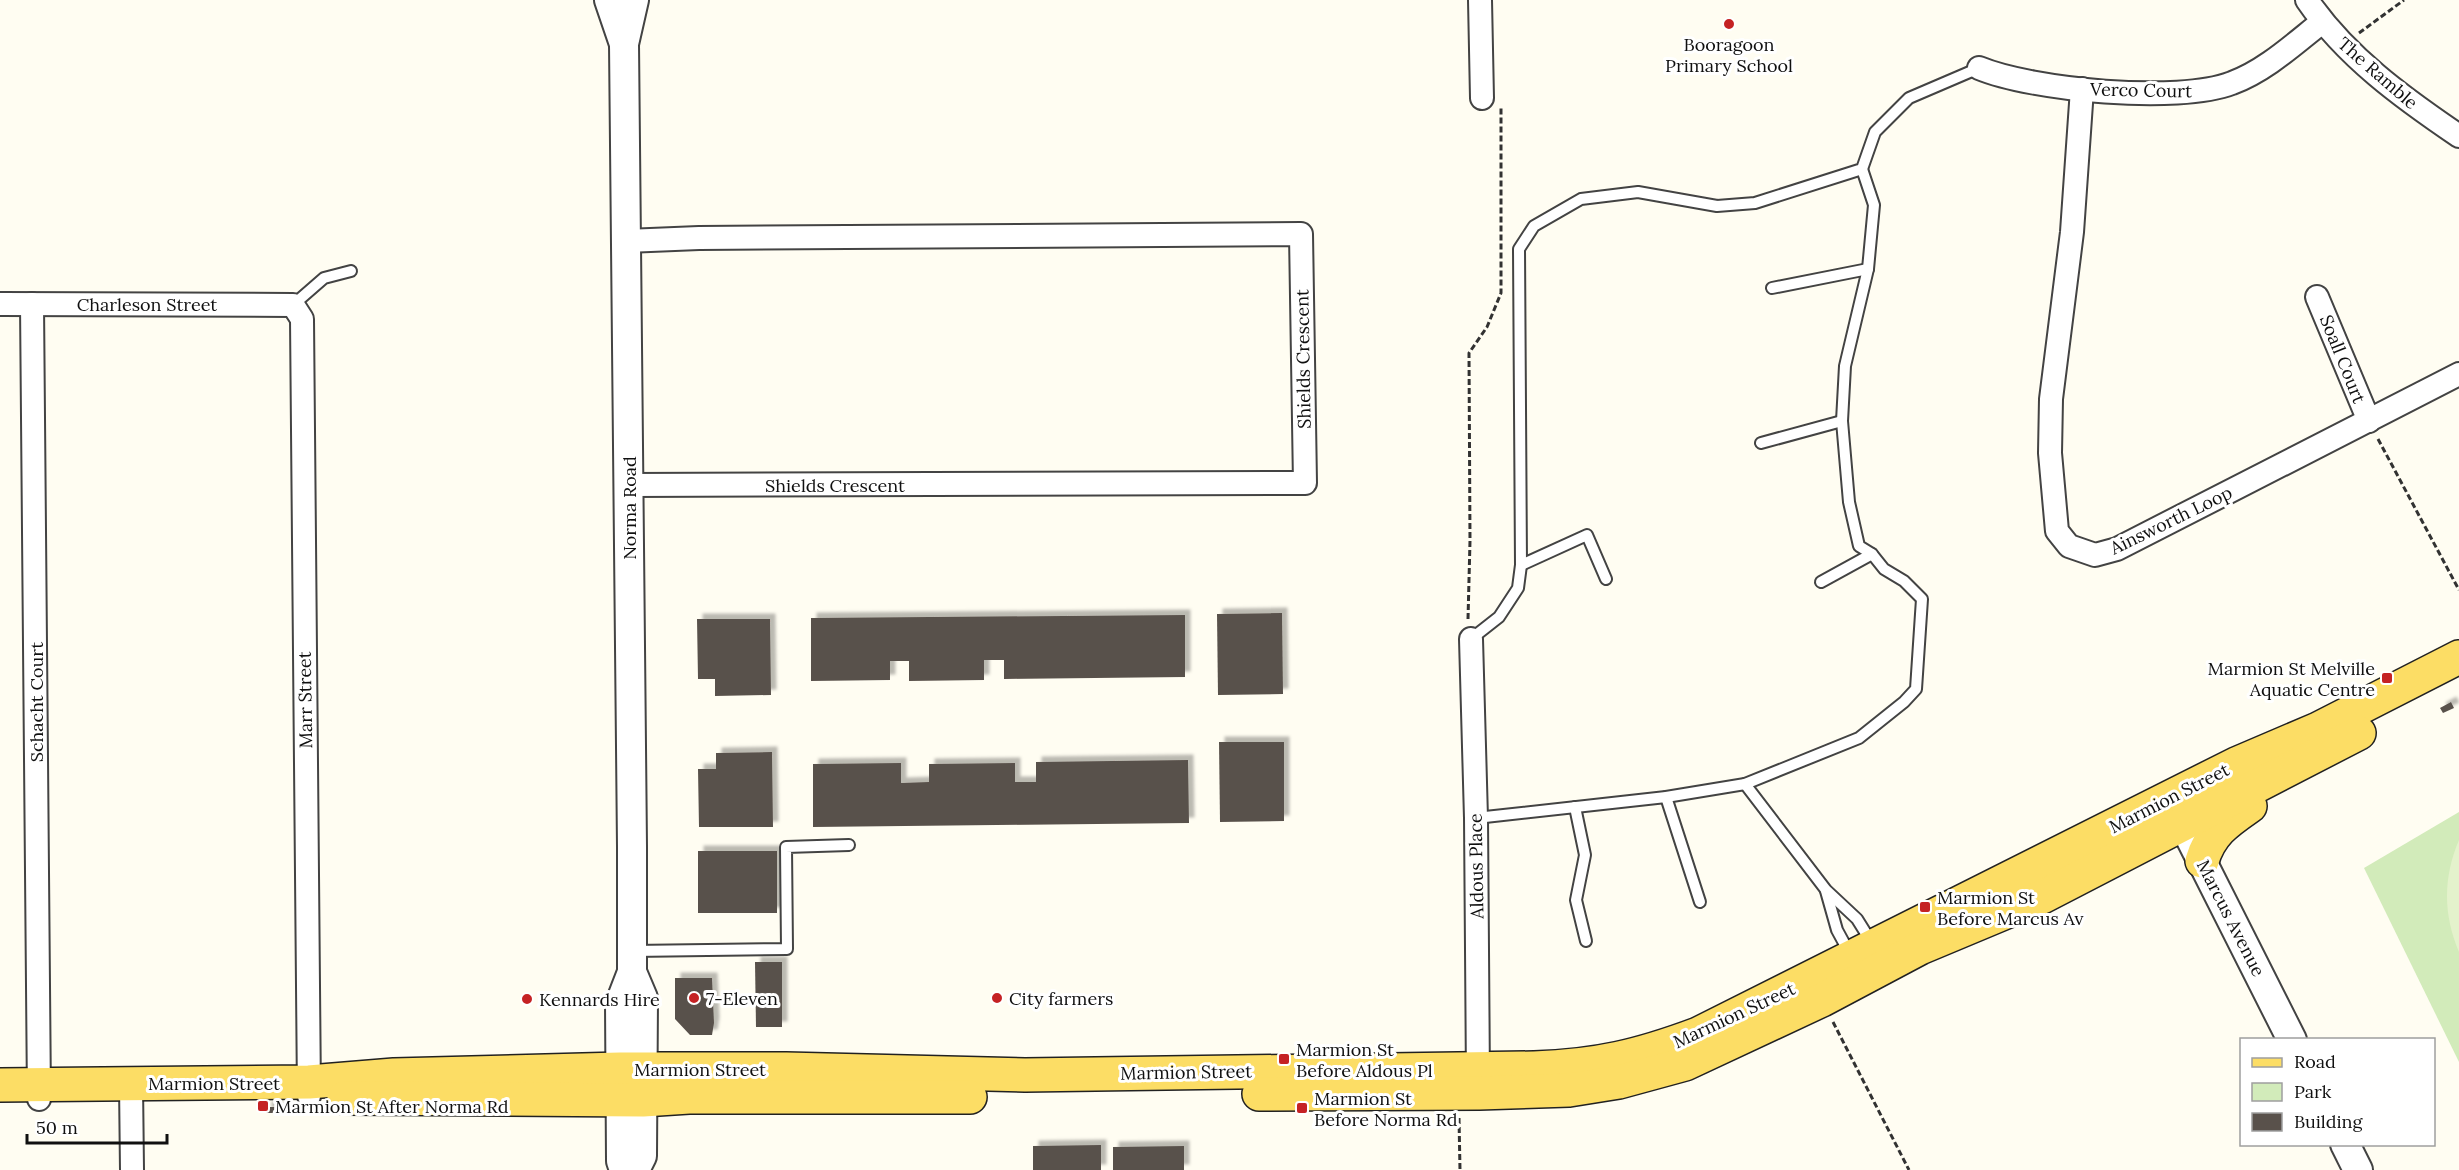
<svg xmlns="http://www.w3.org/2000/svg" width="2459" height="1170" viewBox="0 0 2459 1170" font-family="Lora,serif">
<defs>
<filter id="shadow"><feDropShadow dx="5.5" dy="-5.5" stdDeviation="1.5" flood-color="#0004"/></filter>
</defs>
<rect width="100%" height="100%" fill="#fffdf2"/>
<path fill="#d2ebba" d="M2459 812V1062L2364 868Z"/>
<path fill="#e4f2cc" d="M2459 840V952C2443 915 2443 877 2459 840Z"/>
<g fill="#59514b" filter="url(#shadow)">
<path d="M1282 613 1283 694 1218 695 1217 614Z"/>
<path d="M1185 615V677L1004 679V660H984V680L909 681V661H890V680L811 681V618Z"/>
<path d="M697 619H770L771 695 715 696V679H698Z"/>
<path d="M2451 702 2454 708 2443 713 2440 708Z"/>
<path d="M1219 742H1284V821L1220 822Z"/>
<path d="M772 752 773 827H699L698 769H716V753Z"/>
<path d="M1188 760 1189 823 813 827V764L901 763V783L929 782V764L1015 763V782H1036V762Z"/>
<rect x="698" y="851" width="79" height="62"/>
<path d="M755 962H782V1027H756Z"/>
<path d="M675 978H712L714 1023 712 1035H690L675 1019Z"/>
<rect x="266" y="1107" width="12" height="6"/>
<path d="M1101 1145V1170H1033V1146Z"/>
<path d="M1184 1146V1170H1113V1147Z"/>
</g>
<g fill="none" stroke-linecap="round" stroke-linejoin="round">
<defs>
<g id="service">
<path d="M1772 288 1868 269"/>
<path d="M293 305 324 278 351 271"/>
<path d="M1761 443 1842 421"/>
<path d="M1521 565 1587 535 1606 579"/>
<path d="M1821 582 1872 554"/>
<path d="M1471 639 1499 617 1518 588 1521 565 1519 249 1534 226 1581 199 1638 192 1717 206 1755 203 1862 169 1875 132 1909 98 1979 68"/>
<path d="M1745 784 1826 890 1857 919 1872 943"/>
<path d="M1666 797 1700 902"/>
<path d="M1575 807 1585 855 1576 900 1586 941"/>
<path d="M1476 818 1666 797 1745 784 1859 738 1904 702 1916 689 1922 599 1904 581 1884 569 1872 554 1859 546 1849 502 1842 421 1845 366 1868 269 1874 205 1862 169"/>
<path d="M1826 891 1837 930 1850 954"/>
<path d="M632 951 787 949 786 847 849 845"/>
</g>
<g id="minor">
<path d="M1480 0 1482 98"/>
<path d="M2307 0C2346 57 2403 98 2459 136"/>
<path d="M1979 68C2032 90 2178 104 2232 83 2265 71 2294 44 2322 22"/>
<path d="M2082 89 2072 232 2051 399 2050 453 2057 531 2069 546 2095 555 2117 549 2459 374"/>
<path d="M626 241 699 238 1301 234 1305 483 630 485"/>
<path d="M2317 297 2369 421"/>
<path d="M0 304 293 305 302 319 309 1096"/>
<path d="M32 304 39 1099"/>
<path d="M1471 639 1476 818 1478 1081"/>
<path d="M131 1084 132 1170"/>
</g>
<g id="tertiary">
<path d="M609 0 624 44"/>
<path d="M2173 804 2292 1040"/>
<path d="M632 972 643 998 642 1156 635 1170"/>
<path d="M2345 1144 2358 1170"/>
<path d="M624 1170 621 1161 620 1003 632 972V847L624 44 634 0"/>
</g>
<g id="primary">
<path d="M2202 861C2210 833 2227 822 2250 806"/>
<path d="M0 1085 309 1082 394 1075 620 1069H786L1025 1075 1534 1068C1597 1066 1639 1056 1698 1034L2236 764 2318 729 2459 657"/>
<path d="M1259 1094 1479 1093 1569 1090 1619 1082 1685 1064 1822 1000 1920 948 2042 897 2359 733"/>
<path d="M344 1098 643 1100 689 1097H970"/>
</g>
</defs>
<use href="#service" stroke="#434343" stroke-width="14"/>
<use href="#minor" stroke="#434343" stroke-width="26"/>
<use href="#tertiary" stroke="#434343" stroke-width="32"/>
<use href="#primary" stroke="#212121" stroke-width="36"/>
<g stroke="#323232" stroke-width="3" stroke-dasharray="6 3" stroke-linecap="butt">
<path d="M2359 33 2404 0"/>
<path d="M2378 439 2459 590"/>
<path d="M1468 619 1470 541 1469 353 1487 327 1501 293V106"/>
<path d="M1833 1022 1909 1170"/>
<path d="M1459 1118 1460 1170"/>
</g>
<use href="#service" stroke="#fff" stroke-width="10"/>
<use href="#minor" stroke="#fff" stroke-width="22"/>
<use href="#tertiary" stroke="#fff" stroke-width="28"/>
<use href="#primary" stroke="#fcdd65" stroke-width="33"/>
</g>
<g fill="#c52224" stroke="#fff" stroke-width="2">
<circle cx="1729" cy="24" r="6"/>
<rect x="2381" y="672" width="12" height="12" rx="3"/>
<rect x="1919" y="901" width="12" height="12" rx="3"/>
<circle cx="694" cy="998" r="6"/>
<circle cx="997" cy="998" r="6"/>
<circle cx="527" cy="999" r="6"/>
<rect x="1278" y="1053" width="12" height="12" rx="3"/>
<rect x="257" y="1100" width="12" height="12" rx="3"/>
<rect x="1296" y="1102" width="12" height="12" rx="3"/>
</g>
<g text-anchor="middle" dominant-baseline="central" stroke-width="6" stroke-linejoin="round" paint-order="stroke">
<g font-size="18" fill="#101010" stroke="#fff" text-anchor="start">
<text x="1729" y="44" text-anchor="middle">Booragoon<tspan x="1729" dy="21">Primary School</tspan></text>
<text x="2375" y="668" text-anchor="end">Marmion St Melville<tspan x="2375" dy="21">Aquatic Centre</tspan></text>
<text x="1937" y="897">Marmion St<tspan x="1937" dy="21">Before Marcus Av</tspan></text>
<text x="706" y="998">7-Eleven</text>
<text x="1009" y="998">City farmers</text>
<text x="539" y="999">Kennards Hire</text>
<text x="1296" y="1049">Marmion St<tspan x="1296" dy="21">Before Aldous Pl</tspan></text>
<text x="1314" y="1098">Marmion St<tspan x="1314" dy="21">Before Norma Rd</tspan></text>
<text x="275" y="1106">Marmion St After Norma Rd</text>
</g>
<g font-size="18" fill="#101010" stroke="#fff">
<text transform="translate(2378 73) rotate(41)">The Ramble</text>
<text transform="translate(2141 90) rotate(1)">Verco Court</text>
<text x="147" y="304">Charleson Street</text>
<text transform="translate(1303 359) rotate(-91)">Shields Crescent</text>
<text transform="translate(2343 359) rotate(68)">Soall Court</text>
<text x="835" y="485">Shields Crescent</text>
<text transform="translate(629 508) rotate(-90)">Norma Road</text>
<text transform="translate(2171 520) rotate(-26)">Ainsworth Loop</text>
<text transform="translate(305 700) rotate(-91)">Marr Street</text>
<text transform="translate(36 702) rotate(-90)">Schacht Court</text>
<text transform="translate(2169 798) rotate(-27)">Marmion Street</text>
<text transform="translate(1476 866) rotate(-91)">Aldous Place</text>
<text transform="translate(2231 918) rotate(63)">Marcus Avenue</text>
<text transform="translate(1734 1015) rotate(-25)">Marmion Street</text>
<text x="700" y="1069">Marmion Street</text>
<text transform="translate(1186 1072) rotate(-1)">Marmion Street</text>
<text x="214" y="1083">Marmion Street</text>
</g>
</g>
<rect x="2240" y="1038" width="195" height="108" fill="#ffffff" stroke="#9f9f9f" stroke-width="1.5"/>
<rect x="2252" y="1058" width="30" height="9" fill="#fcdd65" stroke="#9f9f9f" stroke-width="1.5"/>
<text x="2294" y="1068" font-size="18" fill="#101010">Road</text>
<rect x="2252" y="1083" width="30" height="18" fill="#d2ebba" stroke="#9f9f9f" stroke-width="1.5"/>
<text x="2294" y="1098" font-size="18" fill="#101010">Park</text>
<rect x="2252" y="1113" width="30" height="18" fill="#59514b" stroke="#9f9f9f" stroke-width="1.5"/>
<text x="2294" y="1128" font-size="18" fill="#101010">Building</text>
<path d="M27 1134v9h140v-9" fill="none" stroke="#101010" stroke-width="3"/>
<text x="36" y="1134" font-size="18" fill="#101010" stroke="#ffffff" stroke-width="4.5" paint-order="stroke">50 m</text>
</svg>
